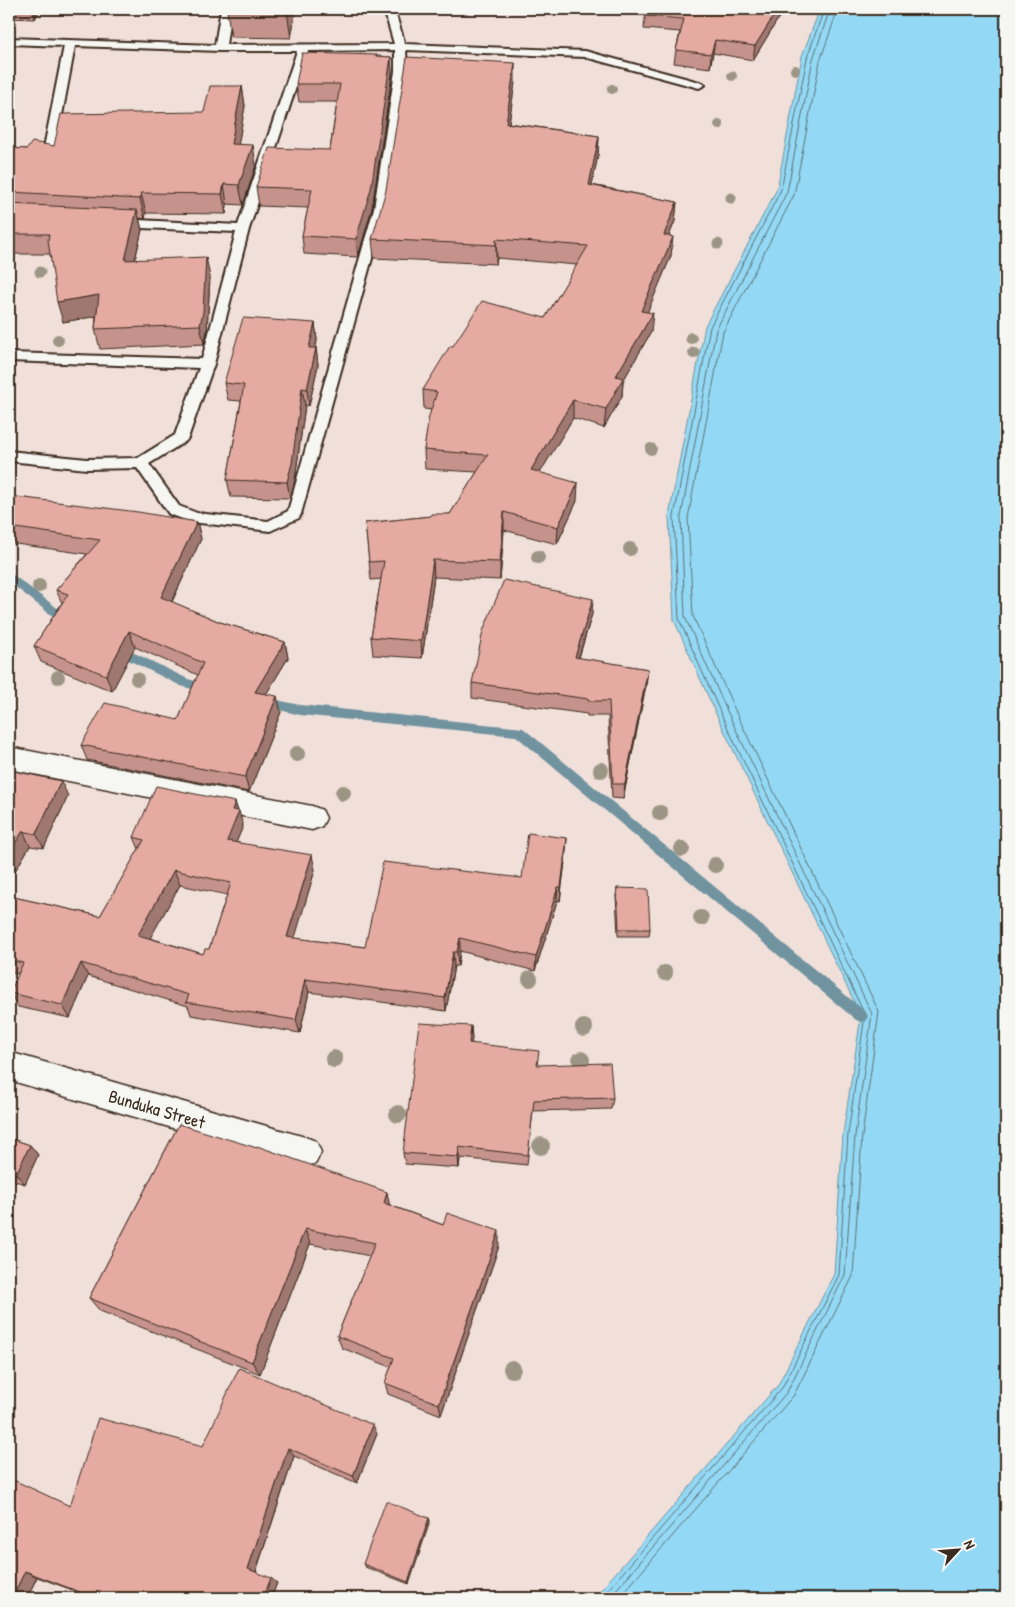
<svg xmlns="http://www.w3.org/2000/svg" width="1015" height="1607" viewBox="0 0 1015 1607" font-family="'Patrick Hand',sans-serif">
<rect width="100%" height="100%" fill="#f1e0da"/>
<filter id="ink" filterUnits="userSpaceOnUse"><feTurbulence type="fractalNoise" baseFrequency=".02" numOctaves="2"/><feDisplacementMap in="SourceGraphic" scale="10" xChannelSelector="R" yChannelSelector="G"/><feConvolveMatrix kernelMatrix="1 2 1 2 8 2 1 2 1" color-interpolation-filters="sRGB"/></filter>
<g filter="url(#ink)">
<path fill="#93d9f5" stroke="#70939f" d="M820 9H1006V1598H594L778 1385 834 1274 843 1134 861 1016 717 716 674 620 669 516 705 326 777 189 802 56Z"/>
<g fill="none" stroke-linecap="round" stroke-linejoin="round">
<g stroke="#5e7074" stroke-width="1">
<path d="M601 1598 782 1388 839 1275 848 1134 865 1015 721 714 679 619 674 517 710 327 781 190 807 58 824 9"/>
<path d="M609 1598 787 1392 845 1275 855 1135 872 1014 727 711 685 617 681 517 716 330 787 192 813 59 830 9"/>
<path d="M619 1598 794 1395 853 1276 862 1136 879 1012 734 708 693 616 688 518 723 332 794 195 820 61 838 9"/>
</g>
<g fill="#70939f" fill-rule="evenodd">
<path d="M9 572 72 619 74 622 72 625H64L9 582Z"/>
<path d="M116 644 188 679 214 686 216 689 214 692 210 694 181 686 112 652 110 649 112 646Z"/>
<path d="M263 697 300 705 523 728 866 1012 868 1016 866 1020 861 1022 856 1020 516 736 300 715 259 705 257 702 259 699Z"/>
</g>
<defs>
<path id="service" d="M221 9H231L226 45 394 44 384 9H394L405 44 585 51 703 83 705 85 699 88 585 57 406 50 407 71 386 208 301 514 299 518 270 531 191 522 169 514 137 468 87 469 9 461V451L87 459 138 458 175 435 199 368 9 361V353L202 359 236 232 118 227 112 223 118 219 238 225 297 51H220L75 46 54 158 48 162 42 158 64 46 9 44V38L215 45ZM395 50V71L374 208 288 511 268 521 197 513 179 506 149 464 186 441 188 438 214 364 249 229 308 51Z"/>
<g id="minor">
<path d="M9 747 312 806 322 810 326 818 322 826 312 830 9 769Z"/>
<path d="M9 1052 305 1137 316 1141 321 1152 316 1163 305 1167 9 1080Z"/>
</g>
</defs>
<use href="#service" stroke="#3b2a1e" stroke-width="4"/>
<use href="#minor" stroke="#3b2a1e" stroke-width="3"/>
<use href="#service" fill="#f6f6f2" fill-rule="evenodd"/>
<use href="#minor" fill="#f6f6f2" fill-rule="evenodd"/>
</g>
<g fill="#9c9585">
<circle cx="795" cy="70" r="5"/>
<circle cx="732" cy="76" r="5"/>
<circle cx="612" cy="89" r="5"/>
<circle cx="719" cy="125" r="5"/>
<circle cx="731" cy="198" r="5.5"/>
<circle cx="718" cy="244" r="5.5"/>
<circle cx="40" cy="272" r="5.5"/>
<circle cx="691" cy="338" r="6"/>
<circle cx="58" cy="340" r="6"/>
<circle cx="694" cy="353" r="6"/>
<circle cx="651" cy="449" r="6"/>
<circle cx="630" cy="549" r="7"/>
<circle cx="538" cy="557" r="7"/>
<circle cx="39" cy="586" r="7"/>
<circle cx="58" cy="677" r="7"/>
<circle cx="137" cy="679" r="7"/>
<circle cx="297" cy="754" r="8"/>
<circle cx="601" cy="770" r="8"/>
<circle cx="343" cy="793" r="8"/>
<circle cx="660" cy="813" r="8"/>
<circle cx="682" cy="849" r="8"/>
<circle cx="715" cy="865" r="8"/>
<circle cx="701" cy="918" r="8"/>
<circle cx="665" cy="973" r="8"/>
<circle cx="530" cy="979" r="8"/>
<circle cx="584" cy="1028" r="9"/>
<circle cx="334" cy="1059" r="9"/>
<circle cx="581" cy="1060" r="9"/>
<circle cx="398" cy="1114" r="9"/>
<circle cx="541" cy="1146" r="9"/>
<circle cx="512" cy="1369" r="9"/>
</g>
<g fill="#c5938c" stroke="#3b2a1e" fill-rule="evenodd">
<path d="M9 9H40L35 19 9 18Z"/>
<path d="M228 9H296L291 38 231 37 227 11Z"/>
<path d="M646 9H784L753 60 713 53 710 68 674 63 676 50 680 32 644 29Z"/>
<path d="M377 56 391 57 392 75 372 208 358 257 304 254 302 236 308 208 259 206 256 187 330 150 337 102H299L296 84Z"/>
<path d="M515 82 509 123 599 136 598 155 592 185 677 202 675 221 669 236 671 256 647 312 651 332 623 381 622 396 604 428 573 418 540 472 577 501 557 544 504 530 500 580 434 577 422 658 373 655 371 637 381 579 371 580 365 523 450 514 477 472 425 469 424 450 431 410 424 409 423 390 453 346 545 318 577 265 497 258 496 264 374 258 372 239Z"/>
<path d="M242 86 245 106 238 145 256 165 243 205 227 204 226 214 146 213 145 219 139 218 142 230 135 260 210 277 207 331 204 344 100 349 95 329 96 316 63 322 50 254H9V148L27 149 54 146 204 112Z"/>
<path d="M315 323 317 340 316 348 318 365 309 406 305 405 295 480 290 498 231 497 227 480 241 401 228 400 224 383Z"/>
<path d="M9 496 197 522 201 539 172 602 220 622 285 642 288 658 266 694 281 712 249 792 87 760 81 745 178 720 198 675 135 647 112 691 41 662 34 646 62 603 56 590 87 554 9 543Z"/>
<path d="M592 614 579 658 648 669 646 685 623 799 612 798 608 716H587V714L472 698V683Z"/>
<path d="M9 770 68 796 44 848 30 846 9 881Z"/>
<path d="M235 802 243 826 236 842 315 870 294 938 365 947 522 878 566 853 560 901H557L535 971 460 951 458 966H454L446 1011 309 992 300 1033 191 1015 188 1006 88 976 70 1018 18 1007 10 993 19 974 9 972V896L100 916 139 849 134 837ZM180 885 227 895 209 949 203 954 150 938Z"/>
<path d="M617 888 650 929 649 936H618L616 896Z"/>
<path d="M472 1038 471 1043 538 1065 613 1098 611 1109 533 1111 527 1165 460 1158 459 1168 405 1164 403 1153Z"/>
<path d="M179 1124 390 1205 499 1246 441 1415 388 1394 385 1383 391 1367 342 1348 337 1336 370 1256 310 1244 260 1374 100 1311 89 1298Z"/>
<path d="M9 1138 30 1145 38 1155 25 1184 9 1179Z"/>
<path d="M377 1434 357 1483 294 1456 256 1572 277 1583 271 1598H94L37 1577 27 1598H9L70 1506 203 1446Z"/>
<path d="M429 1518 430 1521 409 1584 365 1567 363 1564Z"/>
</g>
<g fill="#a07872" stroke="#3b2a1e">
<path d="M33 9H40L35 19Z"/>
<path d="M288 9H296L291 38 287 12Z"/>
<path d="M778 9H784L753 60 755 46Z"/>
<path d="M715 40 713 53 710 68 711 54Z"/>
<path d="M391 57 392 75 372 208 358 257 356 239Z"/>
<path d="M515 63V82L506 142V123Z"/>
<path d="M242 86 245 106 235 164 231 144Z"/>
<path d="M599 136 598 155 588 204 589 185Z"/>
<path d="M253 145 256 165 243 205 239 185Z"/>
<path d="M224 184 227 204 226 214 222 194Z"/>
<path d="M141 193 146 213 145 219 140 199Z"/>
<path d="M677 202 675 221 662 254 664 235Z"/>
<path d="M137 210 142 230 130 280 125 260Z"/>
<path d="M673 237 671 256 640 330 641 311Z"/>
<path d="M496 239 497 258 496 264Z"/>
<path d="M206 257 210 277 207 331 204 344 200 325Z"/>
<path d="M99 295 104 315 63 322 57 302Z"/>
<path d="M653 313 651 332 623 381 622 396 604 428 606 409 616 376Z"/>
<path d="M315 323 317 340 312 365 309 348Z"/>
<path d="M316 348 318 365 309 406 307 389Z"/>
<path d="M302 388 305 405 295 480 290 498 287 482Z"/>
<path d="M573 400V418L531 488V470Z"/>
<path d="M578 483 577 501 557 544 558 527Z"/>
<path d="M504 512V530L500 580V562Z"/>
<path d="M197 522 201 539 166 614 161 597Z"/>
<path d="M433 560 434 577 422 658 421 641Z"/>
<path d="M593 599 592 614 574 672 575 657Z"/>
<path d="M129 631 135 647 112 691 106 675Z"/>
<path d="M285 642 288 658 258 708 255 692Z"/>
<path d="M648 669 646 685 623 799 625 784Z"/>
<path d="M277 696 281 712 249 792 245 777Z"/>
<path d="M61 781 68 796 44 848 36 834Z"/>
<path d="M235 802 238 812 239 811 243 826 231 855 227 841 232 810Z"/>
<path d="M23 831 30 846 9 881V853Z"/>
<path d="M567 838 566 853 560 901 561 887Z"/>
<path d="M312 855 315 870 291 951 287 937Z"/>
<path d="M174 870 180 885 144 949 138 935Z"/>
<path d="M558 887 557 901 535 971 536 957Z"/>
<path d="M460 938V951L458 966 457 952Z"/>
<path d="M453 952 454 966 446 1011 445 998Z"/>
<path d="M81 963 88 976 70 1018 62 1005Z"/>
<path d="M305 979 309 992 300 1033 296 1020Z"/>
<path d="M471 1026 472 1038 470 1055 469 1043Z"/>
<path d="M30 1145 38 1155 25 1184 16 1174Z"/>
<path d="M459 1147 460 1158 459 1168 458 1157Z"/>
<path d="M387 1192 390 1207 384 1203Z"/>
<path d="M305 1229 310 1244 260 1374 252 1362Z"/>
<path d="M499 1231V1246L441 1415 439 1404Z"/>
<path d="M373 1425 377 1434 357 1483 353 1476Z"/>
<path d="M288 1448 294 1456 255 1574 248 1569Z"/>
<path d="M429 1518 430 1521 409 1584 408 1582Z"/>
<path d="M25 1571 37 1577 27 1598H12Z"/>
<path d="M271 1578 277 1583 271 1598H263Z"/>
</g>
<g fill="#e5aba3" stroke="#3b2a1e" fill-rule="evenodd">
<path d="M228 9H288L287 12 227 11Z"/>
<path d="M646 9H778L755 46 715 40 711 54 676 50 684 19 645 16Z"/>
<path d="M302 53 377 55 376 56 391 57 371 189 356 239 302 236 312 189 256 187 269 148 330 150 340 84H296Z"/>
<path d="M407 57 515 63 506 123 599 136 589 185 677 202 664 235 673 237 641 311 653 313 616 376 623 378 606 409 573 400 531 470 578 483 558 527 504 512 500 562 433 560 421 641 371 637 384 561 369 562 365 523 431 516V514H450L488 455 424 450 429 416 437 392 423 390 450 346H453L482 301 545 318 588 246 496 239V245L372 239 386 190Z"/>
<path d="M210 86H242L231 144 253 145 239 185 224 184 222 194 141 193 140 199 9 192V148L27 149 32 142 54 146 61 114 204 112Z"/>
<path d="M9 204 137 210 125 260 206 257 203 312 200 325 95 329 99 295 57 302 48 240 49 234H9Z"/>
<path d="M243 318 315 323 309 348H316L307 389 302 388 292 463 287 482 227 480 244 385 224 383Z"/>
<path d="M9 496 138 512 197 522 161 597 220 622 285 642 255 692 277 696 245 777 81 745 105 703 178 720 203 663 129 631 106 675 34 646 68 594 56 590 100 540 9 527Z"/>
<path d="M504 580 593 599 575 657 648 669 625 784H613L609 701H588L589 699 472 683 483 631Z"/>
<path d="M9 770 61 781 36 834 23 831 9 853Z"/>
<path d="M156 786 235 802 232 810 239 811 227 841 312 855 287 937 365 947 383 862 522 878 528 833 567 838 561 887H558L536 957 460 938 457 952H453L445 998 305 979 296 1020 186 1002 189 995 81 963 62 1005 10 993 23 963 9 960V896L100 916 144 840 134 837ZM174 870 231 883 209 949H205L203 954 138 935Z"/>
<path d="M617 888 648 889 650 929H619Z"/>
<path d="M419 1023 471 1026 469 1043 539 1051 537 1065 610 1063 613 1098 534 1100 528 1155 459 1147 458 1157 403 1153Z"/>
<path d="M179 1124 257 1148V1146L387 1192 384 1203 443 1225 447 1213 499 1231 439 1404 385 1383 394 1358 337 1336 375 1243 305 1229 252 1362 89 1298Z"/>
<path d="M9 1138 30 1145 16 1174 9 1171Z"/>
<path d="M239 1368 373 1425 353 1476 288 1448 248 1569 271 1578 263 1598H95L25 1571 12 1598H9V1478L70 1506 98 1418 203 1446Z"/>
<path d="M386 1501 429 1518 408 1582 363 1564Z"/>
</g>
</g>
<g text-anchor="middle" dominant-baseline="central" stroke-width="4.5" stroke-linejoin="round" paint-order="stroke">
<g font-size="18" fill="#3b2a1e" stroke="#f6f6f2">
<text transform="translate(157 1109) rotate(16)">Bunduka Street</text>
</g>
</g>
<rect width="1015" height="1607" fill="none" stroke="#f6f6f2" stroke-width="30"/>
<rect x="15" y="15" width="985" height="1577" fill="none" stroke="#3b2a1e" stroke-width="2" filter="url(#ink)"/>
<g transform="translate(958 1550) rotate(64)" stroke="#f6f6f2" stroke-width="4" paint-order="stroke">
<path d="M0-4L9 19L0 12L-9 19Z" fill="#3b2a1e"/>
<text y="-8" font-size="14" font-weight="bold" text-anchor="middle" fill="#3b2a1e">N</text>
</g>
</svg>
